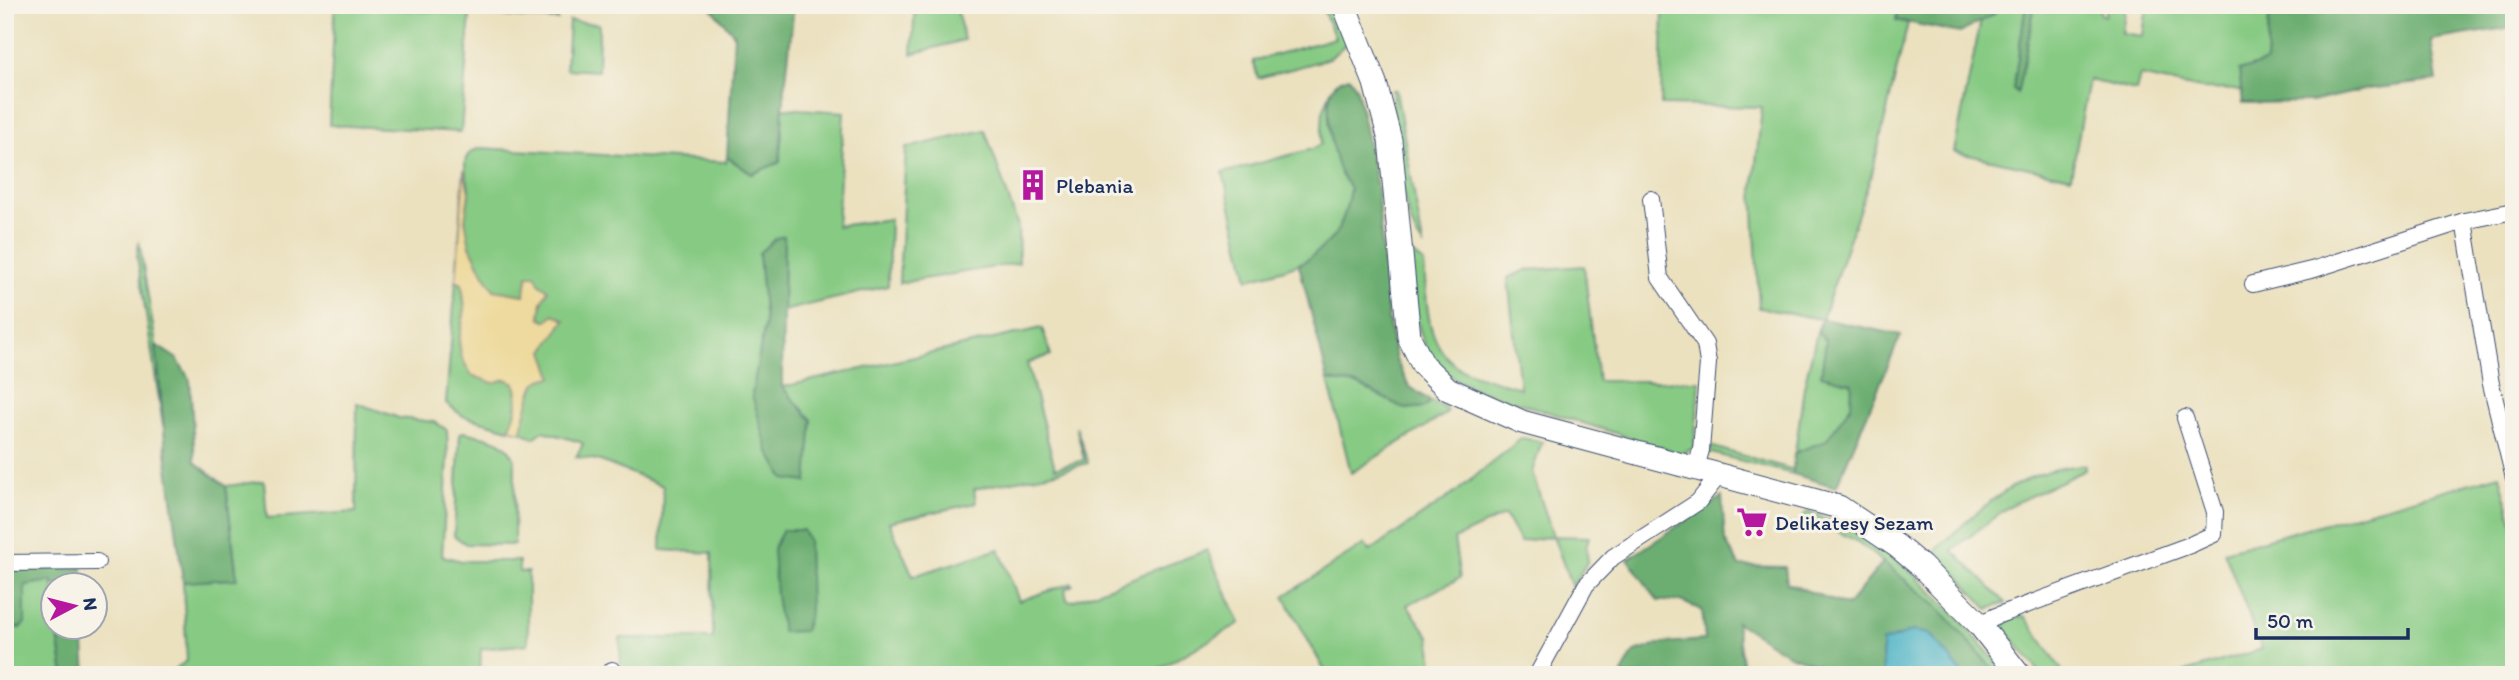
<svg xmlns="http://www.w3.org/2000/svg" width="2519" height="680" viewBox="0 0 2519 680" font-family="Itim,sans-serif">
<rect width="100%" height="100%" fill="#f7f3e8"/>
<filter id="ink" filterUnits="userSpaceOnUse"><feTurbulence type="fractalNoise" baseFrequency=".0143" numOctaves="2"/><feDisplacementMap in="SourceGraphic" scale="14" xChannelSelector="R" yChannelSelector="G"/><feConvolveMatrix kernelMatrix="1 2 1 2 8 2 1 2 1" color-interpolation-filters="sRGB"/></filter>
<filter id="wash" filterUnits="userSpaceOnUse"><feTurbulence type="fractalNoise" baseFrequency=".00686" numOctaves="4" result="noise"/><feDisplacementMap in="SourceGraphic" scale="28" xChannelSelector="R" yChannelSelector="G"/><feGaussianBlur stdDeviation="1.57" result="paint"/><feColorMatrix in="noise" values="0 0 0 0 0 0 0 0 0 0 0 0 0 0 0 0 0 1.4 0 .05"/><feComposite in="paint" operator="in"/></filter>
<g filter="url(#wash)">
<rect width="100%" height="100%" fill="#ebe1bf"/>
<g fill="#86ca83" stroke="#507c70" stroke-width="2">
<path d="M335 5 470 14 461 132 329 125Z"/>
<path d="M915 5H956L964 40 912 54Z"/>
<path d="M1321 5H1333L1348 42 1331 57 1317 62 1258 78 1253 61 1335 38Z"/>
<path d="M1663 5H1898L1896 20 1908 23 1872 173 1822 319 1759 308 1753 190 1762 107 1661 105Z"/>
<path d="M1997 5H2026L2013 90 2017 93 2035 5H2101L2100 14 2105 16 2107 5H2126L2122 33 2143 36 2147 5H2270L2266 63 2240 71 2242 90 2201 89 2140 76 2136 91 2089 80 2071 177 1954 152 1981 20 1995 13Z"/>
<path d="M569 21 599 24 598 71 566 69Z"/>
<path d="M1331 90C1328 123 1332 161 1350 188 1349 197 1349 207 1346 216 1331 260 1287 269 1248 279L1223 173 1312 149 1321 144 1323 112Z"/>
<path d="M1392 90H1396L1423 245C1400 219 1394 127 1392 90Z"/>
<path d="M783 108 844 112 837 226 890 219 888 286 783 311 784 237 759 253 765 323 752 395 812 420 782 387 1042 328 1051 355 1027 363 1055 468 1084 460 1076 426 1088 463 1056 472 974 489 976 503 889 522 913 576 999 549 1019 601 1072 583 1073 585 1065 589 1067 600 1072 601 1207 550 1240 623 1148 675H621L620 638H713L712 553 661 550 663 486 598 460 576 457 583 444 580 442 543 431 534 438 522 432C522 414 532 395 537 378 543 359 545 341 547 321L540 317 542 302 524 295 494 291C481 270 465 245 465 220 464 211 469 202 469 193 469 174 454 155 481 148L726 162 727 157 752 174 780 162Z"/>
<path d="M985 130 1018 226 1019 263 899 283 906 148Z"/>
<path d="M139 241 156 345 163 426 137 256Z"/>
<path d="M1409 251 1424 263C1427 300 1424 344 1458 367 1470 376 1505 383 1520 388L1508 278 1527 270 1584 266 1598 381H1700L1694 448 1681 454 1472 388C1463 383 1451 378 1443 371 1413 346 1413 287 1409 251Z"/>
<path d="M456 281 462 284 465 309 459 341 506 379 515 383C519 400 517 413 509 429L463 416 446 403Z"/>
<path d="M1817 332 1826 340 1852 383 1851 405 1826 441 1795 453 1804 387Z"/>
<path d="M1328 380 1359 385 1405 409 1425 407 1430 401 1446 409 1447 413 1351 473Z"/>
<path d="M357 403 399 418 435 422 447 430 448 458 442 556 462 561H519V572H528V644L481 649 480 675H165L187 661 183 582 237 578 226 486 264 481 267 518 356 512Z"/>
<path d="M464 432C486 438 507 437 515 461L514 544 511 545 466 544 454 536 460 433Z"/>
<path d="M1522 438 1542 442 1532 472 1553 536 1589 537 1586 547 1588 561 1572 587 1553 536 1520 542 1505 515 1454 539 1460 578 1407 605 1430 637 1433 667 1437 675H1327L1284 596 1365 544 1370 551 1456 492Z"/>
<path d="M1706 445 1794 470 1793 474 1707 452Z"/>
<path d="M2085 465V470L2009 506 1952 550 2006 603 1988 609 1935 551C1980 509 2019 468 2085 465Z"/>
<path d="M2500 475 2514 530V675H2175L2262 649 2224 551Z"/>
<path d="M1808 512C1895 542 1950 607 2007 675H1998L1938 607 1858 542 1833 529 1803 519 1805 514Z"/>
<path d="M53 581 52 628H57L64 675H13L6 626 20 628 25 585Z"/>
<path d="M2025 616 2065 675H2042L2003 627 2011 619Z"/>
</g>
<g fill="#6cae71" stroke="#446e68" stroke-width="2">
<path d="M355 5H559L558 20Z"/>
<path d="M709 5H794L783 108 780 162 752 174 727 157 734 34Z"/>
<path d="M1898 5H1997L1995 13 1960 33 1896 20Z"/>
<path d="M2026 5H2035L2018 91 2013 90Z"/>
<path d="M2270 5H2514V27L2431 40 2437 81 2368 89 2311 102 2243 103 2239 71 2266 62Z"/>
<path d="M1349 77 1357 89 1377 187 1388 318 1396 360 1409 386 1430 401 1425 407 1405 409 1359 385 1328 380 1299 265C1334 242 1344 230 1350 188 1346 182 1341 176 1339 170 1332 153 1324 105 1332 89 1336 81 1341 80 1349 77Z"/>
<path d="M784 236 782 387 812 420 807 482 784 479 768 450 752 395 765 323 759 253 776 238Z"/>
<path d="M1822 319 1901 335 1836 487 1793 474 1794 453 1826 441 1851 405 1852 383 1821 375 1826 340 1817 332Z"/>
<path d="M156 345 177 359 190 380 195 462 226 486 237 579 183 582 166 452Z"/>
<path d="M1722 497 1725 541 1740 566 1785 567 1787 583 1847 606 1883 562 1938 607 1998 675H1964L1898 637 1882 642 1883 675H1834L1832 670 1787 654 1736 622 1744 675H1621L1634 652 1664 643 1705 640 1702 610 1680 601H1658L1628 559Z"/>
<path d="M783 530H803L808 540 810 612 804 631 782 632 776 596 773 549Z"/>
<path d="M82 567V585H53L52 581 25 585V623L20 628 6 626 5 570Z"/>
<path d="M57 628H83L86 675H64Z"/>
</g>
<path fill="#eeda9e" stroke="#84847e" stroke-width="2" d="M464 169 469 193 465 220 470 246 483 273 494 290 524 295 528 275H536L539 283 548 290 542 302 540 317 547 321 554 314 565 320 544 351 553 377C548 378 540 380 536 383 532 386 522 426 522 432L509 429C517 413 520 400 515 383L506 379 493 383 471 375 461 356 459 341 465 309 462 284 456 281Z"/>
<path fill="#48b2c6" stroke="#327092" stroke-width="2" d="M1914 631 1930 634 1964 675H1883L1882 642Z"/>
</g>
<g filter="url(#ink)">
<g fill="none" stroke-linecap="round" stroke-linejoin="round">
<defs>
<g id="street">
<path d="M1651 199 1660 278 1705 344 1708 363 1701 450 1696 468"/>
<path d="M2464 221 2491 384 2514 478"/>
<path d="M2253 284 2315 269 2464 221 2514 211"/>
<path d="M5 563 97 562"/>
<path d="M1979 624 1996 616 2190 545 2214 534 2215 512 2185 418"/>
<path d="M612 670 613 675"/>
<path d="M1537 675 1586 585 1613 557 1698 502 1720 474"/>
</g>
<path id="secondary" d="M1344 5 1375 83 1390 140 1409 337 1423 365 1448 389 1522 422 1839 507 1897 546 1921 566 1979 624 2019 675"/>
</defs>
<use href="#street" stroke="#3a4a6d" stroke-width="18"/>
<use href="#secondary" stroke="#3a4a6d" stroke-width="25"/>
<use href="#street" stroke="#fff" stroke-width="16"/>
<use href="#secondary" stroke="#fff" stroke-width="23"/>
</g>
</g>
<defs>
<symbol id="building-bare" viewBox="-9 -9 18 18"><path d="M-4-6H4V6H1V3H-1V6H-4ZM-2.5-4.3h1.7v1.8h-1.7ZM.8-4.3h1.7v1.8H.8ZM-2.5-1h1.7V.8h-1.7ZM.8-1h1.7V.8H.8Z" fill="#b5179e" stroke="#f7f3e8" stroke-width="2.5" paint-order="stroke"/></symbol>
<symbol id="supermarket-bare" viewBox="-9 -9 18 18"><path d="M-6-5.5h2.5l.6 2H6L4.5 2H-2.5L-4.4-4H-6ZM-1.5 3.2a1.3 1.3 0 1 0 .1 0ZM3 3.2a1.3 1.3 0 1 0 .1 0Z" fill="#b5179e" stroke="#f7f3e8" stroke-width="2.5" paint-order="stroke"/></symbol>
</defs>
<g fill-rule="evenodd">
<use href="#building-bare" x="1011" y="163" width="44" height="44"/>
<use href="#supermarket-bare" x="1730" y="500" width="44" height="44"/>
</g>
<g text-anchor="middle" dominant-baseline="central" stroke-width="6" stroke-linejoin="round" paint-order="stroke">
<g font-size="21" fill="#1b2f5e" stroke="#f7f3e8" text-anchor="start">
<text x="1056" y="185">Plebania</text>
<text x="1775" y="522">Delikatesy Sezam</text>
</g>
</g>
<rect width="2519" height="680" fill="none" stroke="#f7f3e8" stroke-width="28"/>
<g transform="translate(74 606) rotate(83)"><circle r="33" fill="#f7f3e8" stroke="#9fa5b1" stroke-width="2"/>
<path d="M0-5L12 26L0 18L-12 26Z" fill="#b5179e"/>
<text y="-10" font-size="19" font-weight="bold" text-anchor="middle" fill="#1b2f5e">N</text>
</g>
<path d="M2256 628v10h152v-10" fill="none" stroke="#1b2f5e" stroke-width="3.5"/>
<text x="2267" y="628" font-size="21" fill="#1b2f5e" stroke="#f7f3e8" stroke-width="5" paint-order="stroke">50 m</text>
</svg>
